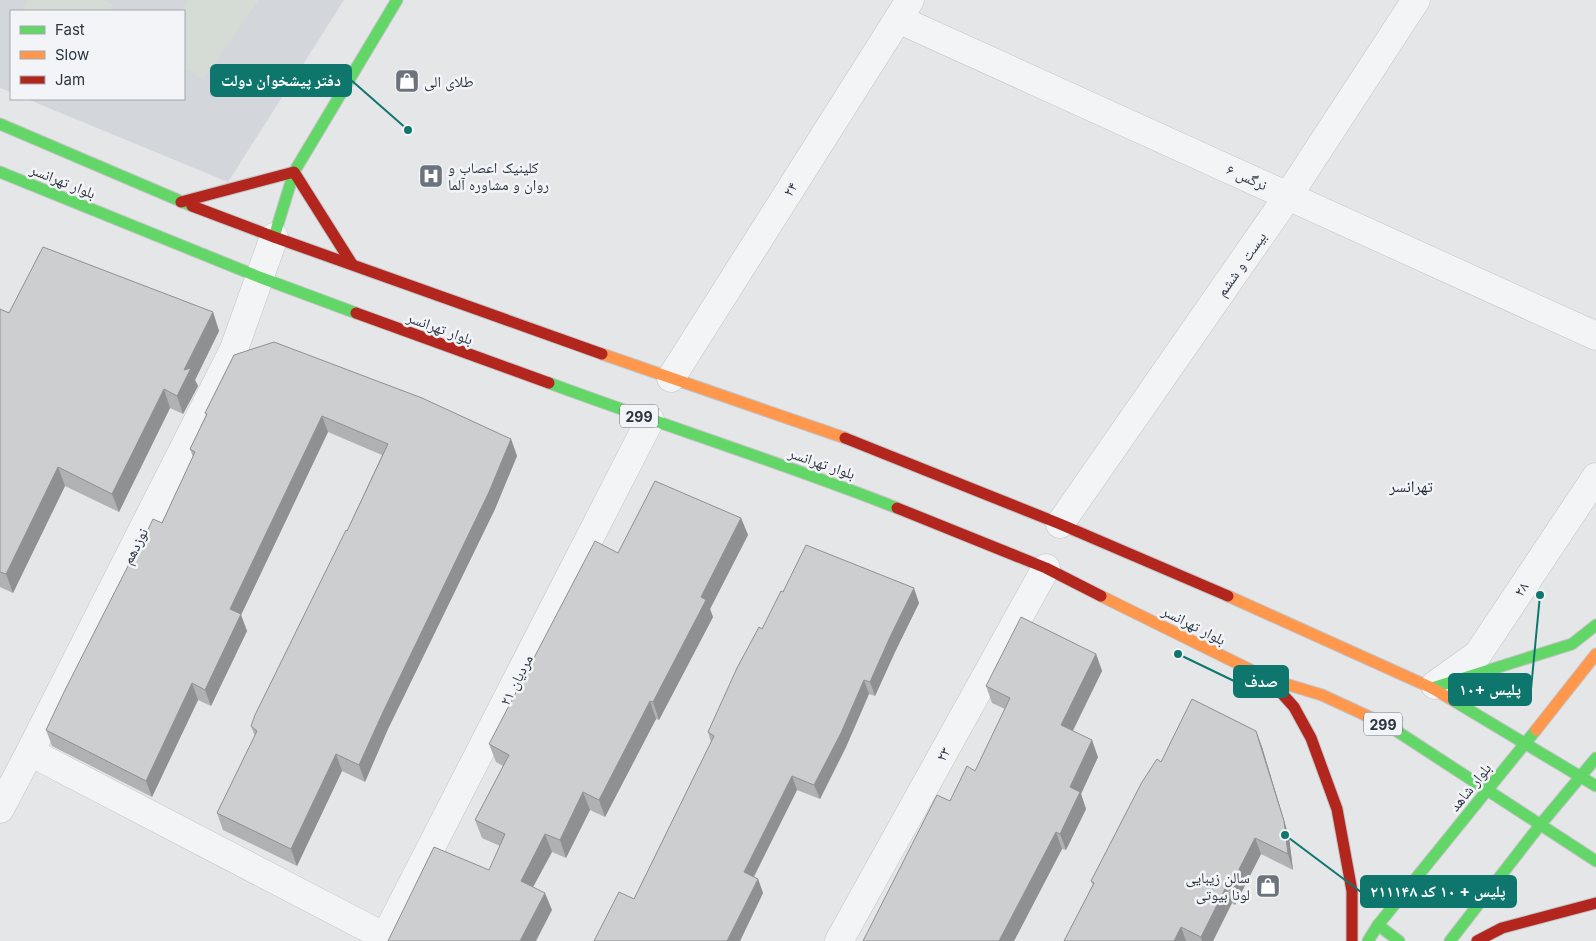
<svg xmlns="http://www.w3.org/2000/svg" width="1596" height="941" viewBox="0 0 1596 941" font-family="Inter,'Noto Naskh Arabic',sans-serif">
<rect width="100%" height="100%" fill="#e4e6e8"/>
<path fill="#d3d6db" d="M0 0H344L228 182 27 99H184V11H11V92L0 88Z"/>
<g fill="#d5dbd5">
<path d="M28 0H104L114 6 111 11H27L23 9Z"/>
<path d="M188 0H259L203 80 184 67V11H180Z"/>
</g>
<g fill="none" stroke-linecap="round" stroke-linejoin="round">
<defs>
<g id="street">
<path d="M898 19 1596 336"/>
<path d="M671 378 910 0"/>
<path d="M1060 524 1288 196 1416 0"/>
<path d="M1435 685 1478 654 1596 477"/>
<path d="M30 752 385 937"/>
<path d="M0 809 30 752 234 349 274 237"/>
<path d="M383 941 650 420"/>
<path d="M839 941 1046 568"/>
</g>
<g id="fast">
<path d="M0 124 192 206"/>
<path d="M0 172 259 277 356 313"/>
<path d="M274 237 294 172 397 0"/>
<path d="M549 383C665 426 783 463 897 508"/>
<path d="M1432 688 1572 644 1596 625"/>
<path d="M1454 701 1596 786"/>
<path d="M1376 720 1392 728 1596 861"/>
<path d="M1378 925 1399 941"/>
<path d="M1368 941 1378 925 1536 730"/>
<path d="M1450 941 1540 825 1596 758"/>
</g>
<g id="slow">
<path d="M602 354 845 438"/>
<path d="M1101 596 1269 679 1322 695 1376 720"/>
<path d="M1228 596 1432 688 1454 701"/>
<path d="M1536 730 1596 654"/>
</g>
<g id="jam">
<path d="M181 202 294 172 352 264"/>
<path d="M192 206 274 237 602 354"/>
<path d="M356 313 549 383"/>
<path d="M845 438 1060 524 1228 596"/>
<path d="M897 508 1046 568 1101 596"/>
<path d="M1269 679 1294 707 1311 738 1337 809 1352 891V941"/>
<path d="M1477 941 1502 928 1596 903"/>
</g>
</defs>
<use href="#street" stroke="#c2c4c6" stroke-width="29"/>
<use href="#fast" stroke="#c2c4c6" stroke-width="13"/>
<use href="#slow" stroke="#c2c4c6" stroke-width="13"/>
<use href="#jam" stroke="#c2c4c6" stroke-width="13"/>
<use href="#street" stroke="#f3f4f5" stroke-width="28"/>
<use href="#fast" stroke="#63d668" stroke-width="11"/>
<use href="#slow" stroke="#ff974d" stroke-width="11"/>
<use href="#jam" stroke="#b3261e" stroke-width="11"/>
</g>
<g fill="#afb1b3">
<path d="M0 309 9 313 213 312 219 331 195 380 198 386 183 414 170 408 119 512 65 486 13 593 0 587Z"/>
<path d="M234 355 511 439 517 456 495 509 388 729 365 782 342 771 297 866 223 830 217 813 255 736 251 726 347 531 382 455 328 432 241 615 247 631 211 706 198 700 152 797 52 746 46 730 132 563 162 523 193 457 190 449 206 415 205 413Z"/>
<path d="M741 518 748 535 710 609 713 617 659 720 656 719 605 817 590 810 566 858 552 852 533 887 552 910 489 870 500 846 482 838 475 820 503 766 496 762 489 744 618 553Z"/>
<path d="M783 592 919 603 895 652 875 696 869 694 846 747 820 799 797 790 754 877 758 879 763 893 740 941H594L634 899 711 742 708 732 762 629Z"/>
<path d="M1096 654 1102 671 1073 731 1098 757 1081 794 1086 809 1066 850 1062 849 1014 941H863L950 801 975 771 1005 709 992 703 986 686Z"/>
<path d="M1256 731 1262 747 1289 837 1293 870 1261 854 1235 905 1232 903 1213 941H1064L1093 885 1091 881Z"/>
</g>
<g fill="#8f9092">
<path d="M213 312 219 331 195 380 198 386 183 414 177 396 184 370Z"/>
<path d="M164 389 170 408 119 512 112 494Z"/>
<path d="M322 416 328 432 241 615 247 631 211 706 205 690 230 609Z"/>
<path d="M511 439 517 456 495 509 388 729 365 782 359 765 383 712Z"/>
<path d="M58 467 65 486 13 593 6 574Z"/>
<path d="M741 518 748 535 710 609 713 617 659 720 653 702 701 597Z"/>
<path d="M914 588 919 603 895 652 875 696 870 682 890 637Z"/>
<path d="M1096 654 1102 671 1067 742 1061 725Z"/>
<path d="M864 680 869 694 846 747 820 799 814 785Z"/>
<path d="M192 683 198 700 152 797 146 781Z"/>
<path d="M650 701 656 719 605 817 599 800Z"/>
<path d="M1256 731 1262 747 1289 837 1293 870 1288 854Z"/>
<path d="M1092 740 1098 757 1081 794 1086 809 1066 850 1060 834 1070 787Z"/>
<path d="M336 754 342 771 297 866 291 849Z"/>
<path d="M792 776 797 790 749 886 744 872Z"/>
<path d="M583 792 590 810 566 858 560 840Z"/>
<path d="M1056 832 1062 849 1014 941H999Z"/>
<path d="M545 834 552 852 527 898 521 881Z"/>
<path d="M1255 838 1261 854 1235 905 1229 889Z"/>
<path d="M758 879 763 893 740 941H727Z"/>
<path d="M1226 887 1232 903 1213 941H1202L1201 937Z"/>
<path d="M545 893 552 910 536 941H520Z"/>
<path d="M1181 927 1186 941H1174Z"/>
</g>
<g fill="#ccced0" stroke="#8f9092">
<path d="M43 247 213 312 184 370 191 368 177 396 164 389 112 494 58 467 6 574 0 572V309L9 313Z"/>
<path d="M274 342 422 398 511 439 489 492 383 712 359 765 336 754 291 849 217 813 257 731 251 726 255 715 346 530 347 531 388 444 322 416 230 609 241 614 205 690 192 683 146 781 46 730 65 690 130 562 132 563 153 519 162 523 195 452 190 449 207 414 205 413 234 355Z"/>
<path d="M655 481 741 518 701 597 706 600 653 702 650 701 599 800 583 792 560 840 545 834 521 881 545 893 520 941H388L434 847 489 870 505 834 475 820 509 755 489 744 595 541 618 553Z"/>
<path d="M806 545 914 588 890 637 870 682 864 680 841 733 814 785 792 776 744 872 758 879 727 941H594L619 892 634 899 714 736 708 732 737 668 759 627 762 629 781 591 783 592Z"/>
<path d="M1021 617 1096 654 1061 725 1092 740 1070 787 1080 792 1060 834 1056 832 999 941H863L937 795 950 801 967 766 975 771 1010 698 986 686Z"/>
<path d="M1192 699 1256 731 1284 821 1288 854 1255 838 1229 889 1226 887 1201 937 1181 927 1174 941H1064L1094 883 1091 881 1142 782 1157 759 1161 762Z"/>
</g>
<defs>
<symbol id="shop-square" viewBox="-11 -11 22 22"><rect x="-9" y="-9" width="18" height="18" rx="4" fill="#6c737b" stroke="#f2f4f7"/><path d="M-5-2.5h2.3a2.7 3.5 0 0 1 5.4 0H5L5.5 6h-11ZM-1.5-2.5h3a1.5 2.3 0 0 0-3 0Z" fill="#fff"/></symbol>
<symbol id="hospital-square" viewBox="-11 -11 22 22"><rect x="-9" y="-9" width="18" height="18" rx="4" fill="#6c737b" stroke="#f2f4f7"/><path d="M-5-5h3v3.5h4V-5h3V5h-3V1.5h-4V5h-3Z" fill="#fff"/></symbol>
</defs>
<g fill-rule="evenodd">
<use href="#shop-square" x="393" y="67" width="28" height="28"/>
<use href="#hospital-square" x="417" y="162" width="28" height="28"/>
<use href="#shop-square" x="1254" y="872" width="28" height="28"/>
</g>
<g text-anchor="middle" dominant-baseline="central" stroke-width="5" stroke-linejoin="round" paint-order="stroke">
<g fill="#f2f4f7" stroke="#676e77" stroke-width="1">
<rect x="620" y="404.5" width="38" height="23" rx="4"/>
<rect x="1364" y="712.5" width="38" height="23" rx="4"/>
</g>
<g font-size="14" font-weight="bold" fill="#2c3540">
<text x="639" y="416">299</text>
<text x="1383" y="724">299</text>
</g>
<g font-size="15" fill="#2c3540" stroke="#f2f4f7" text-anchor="start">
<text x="424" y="81">طلای الی</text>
<text x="448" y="167">کلینیک اعصاب و<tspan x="448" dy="17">روان و مشاوره آلما</tspan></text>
<text x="1250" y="877" text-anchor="end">سالن زیبایی<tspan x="1250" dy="17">لونا بیوتی</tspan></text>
</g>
<g font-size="15" fill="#2c3540" stroke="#f2f4f7">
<text transform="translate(1247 177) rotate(24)">نرگس ۶</text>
<text transform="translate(63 181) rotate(22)">بلوار تهرانسر</text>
<text transform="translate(790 189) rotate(-58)">۲۴</text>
<text transform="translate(1241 264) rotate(-55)">بیست و ششم</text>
<text transform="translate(440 328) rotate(20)">بلوار تهرانسر</text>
<text transform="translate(822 463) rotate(19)">بلوار تهرانسر</text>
<text transform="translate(135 546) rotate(-63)">نوزدهم</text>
<text transform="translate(1521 589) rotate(-56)">۲۸</text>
<text transform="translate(1194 625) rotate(27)">بلوار تهرانسر</text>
<text transform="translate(516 680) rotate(-63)">۲۱ مردیان</text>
<text transform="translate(943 754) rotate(-61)">۲۳</text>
<text transform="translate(1470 787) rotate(-51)">بلوار شاهد</text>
</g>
<g font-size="16" fill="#1e2631" stroke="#f2f4f7">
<text x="1411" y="486">تهرانسر</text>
</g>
</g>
<path fill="none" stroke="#0f766e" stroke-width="2" d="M408 130L351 80M1178 654L1234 681M1540 595L1531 689M1285 835L1361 892"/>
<g fill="#0f766e" stroke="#f2f4f7" stroke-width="2">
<circle cx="408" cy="130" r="5"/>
<circle cx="1178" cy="654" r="5"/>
<circle cx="1540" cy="595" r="5"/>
<circle cx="1285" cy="835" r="5"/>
</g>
<g fill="#0f766e" stroke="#0f766e" stroke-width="2">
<rect x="211" y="65" width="140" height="31" rx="5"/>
<rect x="1234" y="666" width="54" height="31" rx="5"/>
<rect x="1449" y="674" width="82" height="31" rx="5"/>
<rect x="1361" y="876" width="155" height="31" rx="5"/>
</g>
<g font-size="16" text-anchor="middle" font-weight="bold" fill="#fff">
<text x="281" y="86">دفتر پیشخوان دولت</text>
<text x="1261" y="687">صدف</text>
<text x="1490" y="695">پلیس +۱۰</text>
<text x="1438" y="897">پلیس + ۱۰ کد ۲۱۱۱۴۸</text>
</g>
<rect x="10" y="10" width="175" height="90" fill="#f2f4f7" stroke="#a3a8ae"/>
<rect x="20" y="26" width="25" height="8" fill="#63d668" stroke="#a3a8ae"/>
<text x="55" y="35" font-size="15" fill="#2c3540">Fast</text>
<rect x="20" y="51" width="25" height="8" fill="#ff974d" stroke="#a3a8ae"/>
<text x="55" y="60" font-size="15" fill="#2c3540">Slow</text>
<rect x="20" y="76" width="25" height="8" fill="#b3261e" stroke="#a3a8ae"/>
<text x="55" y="85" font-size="15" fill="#2c3540">Jam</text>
</svg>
